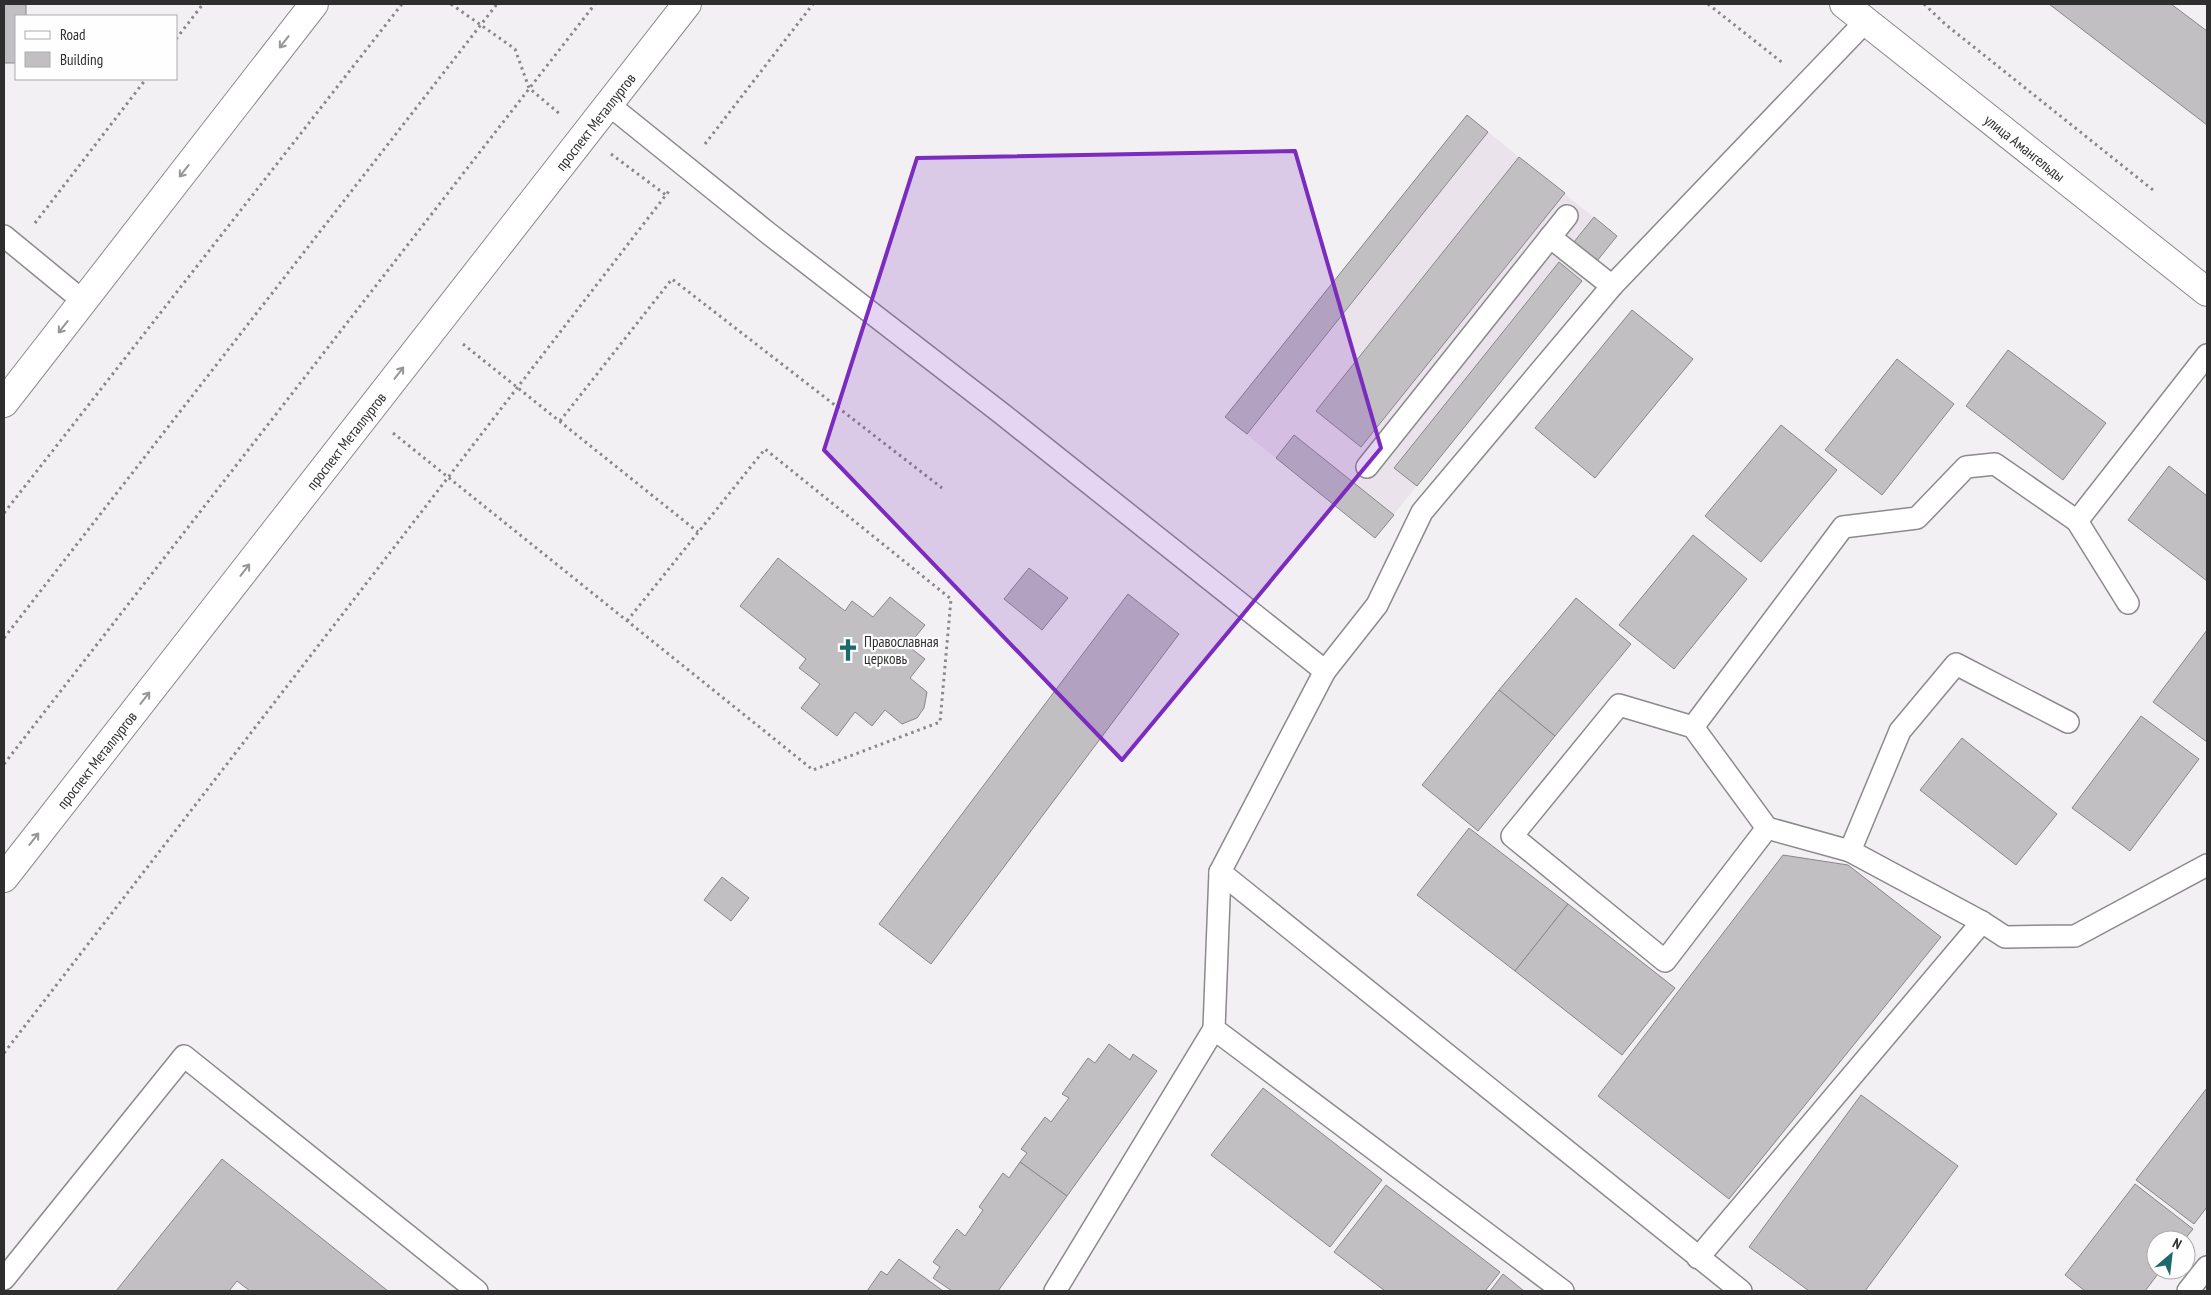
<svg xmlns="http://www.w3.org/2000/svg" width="2211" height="1295" viewBox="0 0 2211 1295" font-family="'PT Sans Narrow',sans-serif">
<rect width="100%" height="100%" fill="#f3f0f3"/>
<path fill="#eae3ec" d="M1467 115 1617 236 1375 538 1225 417Z"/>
<g fill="#c1bfc2" stroke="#898789">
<path d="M4 4H26V16H16V63H4Z"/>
<path d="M2049 4H2171L2207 31V125Z"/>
<path d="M1467 115 1488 132 1247 434 1225 417Z"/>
<path d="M1519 157 1565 193 1361 447 1316 411Z"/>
<path d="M1594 217 1617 236 1597 261 1574 242Z"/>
<path d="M1559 262 1582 281 1417 486 1394 468Z"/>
<path d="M1632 310 1693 359 1595 478 1535 428Z"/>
<path d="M2008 350 2106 423 2063 480 1966 406Z"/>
<path d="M1897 359 1954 404 1882 495 1825 450Z"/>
<path d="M1781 425 1837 470 1761 562 1705 516Z"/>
<path d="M1294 435 1394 515 1375 538 1276 458Z"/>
<path d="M2169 466 2207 496V581L2128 520Z"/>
<path d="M1693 535 1747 579 1674 669 1619 625Z"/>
<path d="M778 558 845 611 852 601 873 617 890 597 925 625 908 646 925 659 910 678 927 692 924 708 917 718 902 724 885 710 872 726 855 712 837 736 801 708 820 684 799 668 806 659 740 606Z"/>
<path d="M1029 568 1068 598 1042 630 1004 599Z"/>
<path d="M1128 594 1179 634 931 964 879 924Z"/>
<path d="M1576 598 1631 644 1555 736 1499 690Z"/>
<path d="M2207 630V742L2153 702Z"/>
<path d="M1499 690 1555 736 1478 831 1422 785Z"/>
<path d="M2141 716 2199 759 2130 851 2072 808Z"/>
<path d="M1962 738 2057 814 2016 865 1920 790Z"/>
<path d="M1469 828 1568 904 1515 971 1417 895Z"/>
<path d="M1783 855 1848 865 1941 937 1729 1199 1598 1096Z"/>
<path d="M722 877 749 898 731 921 704 900Z"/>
<path d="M1568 904 1675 988 1622 1055 1515 971Z"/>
<path d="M1109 1044 1130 1060 1133 1054 1157 1071 1067 1196 1020 1162 1027 1153 1021 1149 1045 1117 1051 1122 1069 1098 1062 1094 1088 1058 1095 1063Z"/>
<path d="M1263 1088 1382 1180 1330 1247 1211 1155Z"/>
<path d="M2207 1088V1207L2194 1224 2136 1180Z"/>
<path d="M1861 1095 1958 1166 1865 1291H1809L1749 1247Z"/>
<path d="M222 1159 388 1291H250L237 1281 229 1291H116Z"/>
<path d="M1020 1162 1067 1196 998 1291H952L933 1278 940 1267 933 1262 957 1229 965 1236 983 1210 979 1207 1003 1173 1009 1178Z"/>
<path d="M2135 1184 2193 1229 2184 1240H2156V1270H2161L2145 1291H2085L2065 1275Z"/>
<path d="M1386 1185 1500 1272 1485 1291H1385L1334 1252Z"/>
<path d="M899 1259 943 1291H867L881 1271 887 1275Z"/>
<path d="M1503 1274 1524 1291H1490Z"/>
</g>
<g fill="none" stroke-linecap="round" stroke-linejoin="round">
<defs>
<g id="lane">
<path d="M608 104 768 233 1001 413 1325 671 1377 605 1422 512 1612 286 1865 22"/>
<path d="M4 236 83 301"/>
<path d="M1550 237 1612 286"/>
<path d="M1367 467 1567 216"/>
<path d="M2077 521 2128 603"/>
<path d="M1325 671 1220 872 1741 1291"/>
<path d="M1619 705 1693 727 1767 828 1665 961 1512 836Z"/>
<path d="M1693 727 1843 527 1917 518 1966 467 1995 464 2077 521 2207 355"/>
<path d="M1767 828 1850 851 1900 731 1956 664 2068 722"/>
<path d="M1850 851 1982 922 2005 937 2075 936 2207 865"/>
<path d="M1220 872 1214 1029 1563 1291"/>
<path d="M1698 1258 1982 922"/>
<path d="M4 1279 184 1056 477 1291"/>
<path d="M1055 1291 1214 1029"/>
<path d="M2188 1291 2207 1267"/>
</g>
<g id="secondary">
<path id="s1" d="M1844 4 2207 292"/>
<path d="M4 403 314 4"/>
<path id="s2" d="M4 878 687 4"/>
</g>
</defs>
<use href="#lane" stroke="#8c8a8c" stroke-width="24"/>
<use href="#secondary" stroke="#8c8a8c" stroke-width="30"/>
<g stroke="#898789" stroke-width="3" stroke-dasharray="2.5 4" stroke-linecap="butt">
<path d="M451 4 515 49 529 88 561 115"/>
<path d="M1708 4 1784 64"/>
<path d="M1924 4 1945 24 2153 190"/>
<path d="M176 39 203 4"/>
<path d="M705 144 813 4"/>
<path d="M611 154 666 195"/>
<path d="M35 223 146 79"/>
<path d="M463 344 698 532"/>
<path d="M560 421 672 279 942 488"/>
<path d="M393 433 813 770 940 722 951 599 765 449 627 621"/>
<path d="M4 513 402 4"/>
<path d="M4 638 497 4"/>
<path d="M4 764 595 4"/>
<path d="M4 1053 669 191"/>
</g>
<use href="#lane" stroke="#fff" stroke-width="21"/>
<use href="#secondary" stroke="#fff" stroke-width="28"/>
</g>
<defs><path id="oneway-shaft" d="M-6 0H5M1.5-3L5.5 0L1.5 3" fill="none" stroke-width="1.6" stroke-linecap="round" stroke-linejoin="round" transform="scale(1.25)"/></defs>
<g stroke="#979697">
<use href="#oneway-shaft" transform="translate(284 42) rotate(128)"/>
<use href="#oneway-shaft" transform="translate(184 171) rotate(128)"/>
<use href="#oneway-shaft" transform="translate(63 327) rotate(128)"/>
<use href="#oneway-shaft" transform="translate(399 373) rotate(-52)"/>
<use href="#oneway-shaft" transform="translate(245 570) rotate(-52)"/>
<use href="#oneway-shaft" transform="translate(145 698) rotate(-52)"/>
<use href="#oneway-shaft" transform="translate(34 839) rotate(-52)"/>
</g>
<path fill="#7b2cbf" fill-opacity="0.2" stroke="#7b2cbf" stroke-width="4" stroke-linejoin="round" d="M1295 151 1381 448 1122 760 824 450 917 158Z"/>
<defs>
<symbol id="church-bare" viewBox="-9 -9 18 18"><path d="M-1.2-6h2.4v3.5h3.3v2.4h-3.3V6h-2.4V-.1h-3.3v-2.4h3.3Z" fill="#1d6a6c" stroke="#fffeff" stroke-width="2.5" paint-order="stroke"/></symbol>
</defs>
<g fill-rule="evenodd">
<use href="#church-bare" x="832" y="634" width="32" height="32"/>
</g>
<g text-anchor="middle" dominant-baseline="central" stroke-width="4.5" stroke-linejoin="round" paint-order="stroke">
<g font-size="15" fill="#2f2e2f" stroke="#fffeff">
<text stroke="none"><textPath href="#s2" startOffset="960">проспект Металлургов</textPath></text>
<text stroke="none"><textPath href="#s1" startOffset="231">улица Амангельды</textPath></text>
<text stroke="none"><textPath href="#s2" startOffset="555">проспект Металлургов</textPath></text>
<text stroke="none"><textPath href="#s2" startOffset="150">проспект Металлургов</textPath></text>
</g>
<g font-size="15" fill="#2f2e2f" stroke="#fffeff" text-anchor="start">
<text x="864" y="641">Православная<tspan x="864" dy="17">церковь</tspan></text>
</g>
</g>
<rect width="2211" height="1295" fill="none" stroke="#2f2e2f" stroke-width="10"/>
<rect x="15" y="15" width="162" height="65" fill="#fffeff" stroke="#acabac"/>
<rect x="25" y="31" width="25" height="8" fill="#ffffff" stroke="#acabac"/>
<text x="60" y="40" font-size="15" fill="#2f2e2f">Road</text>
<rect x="25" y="52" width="25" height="15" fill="#c1bfc2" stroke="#acabac"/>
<text x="60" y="65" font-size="15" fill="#2f2e2f">Building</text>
<g transform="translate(2171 1255) rotate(28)"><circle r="24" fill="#fffeff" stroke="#acabac"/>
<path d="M0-4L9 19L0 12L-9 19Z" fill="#1d6a6c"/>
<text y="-8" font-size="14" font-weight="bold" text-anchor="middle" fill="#2f2e2f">N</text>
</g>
</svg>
